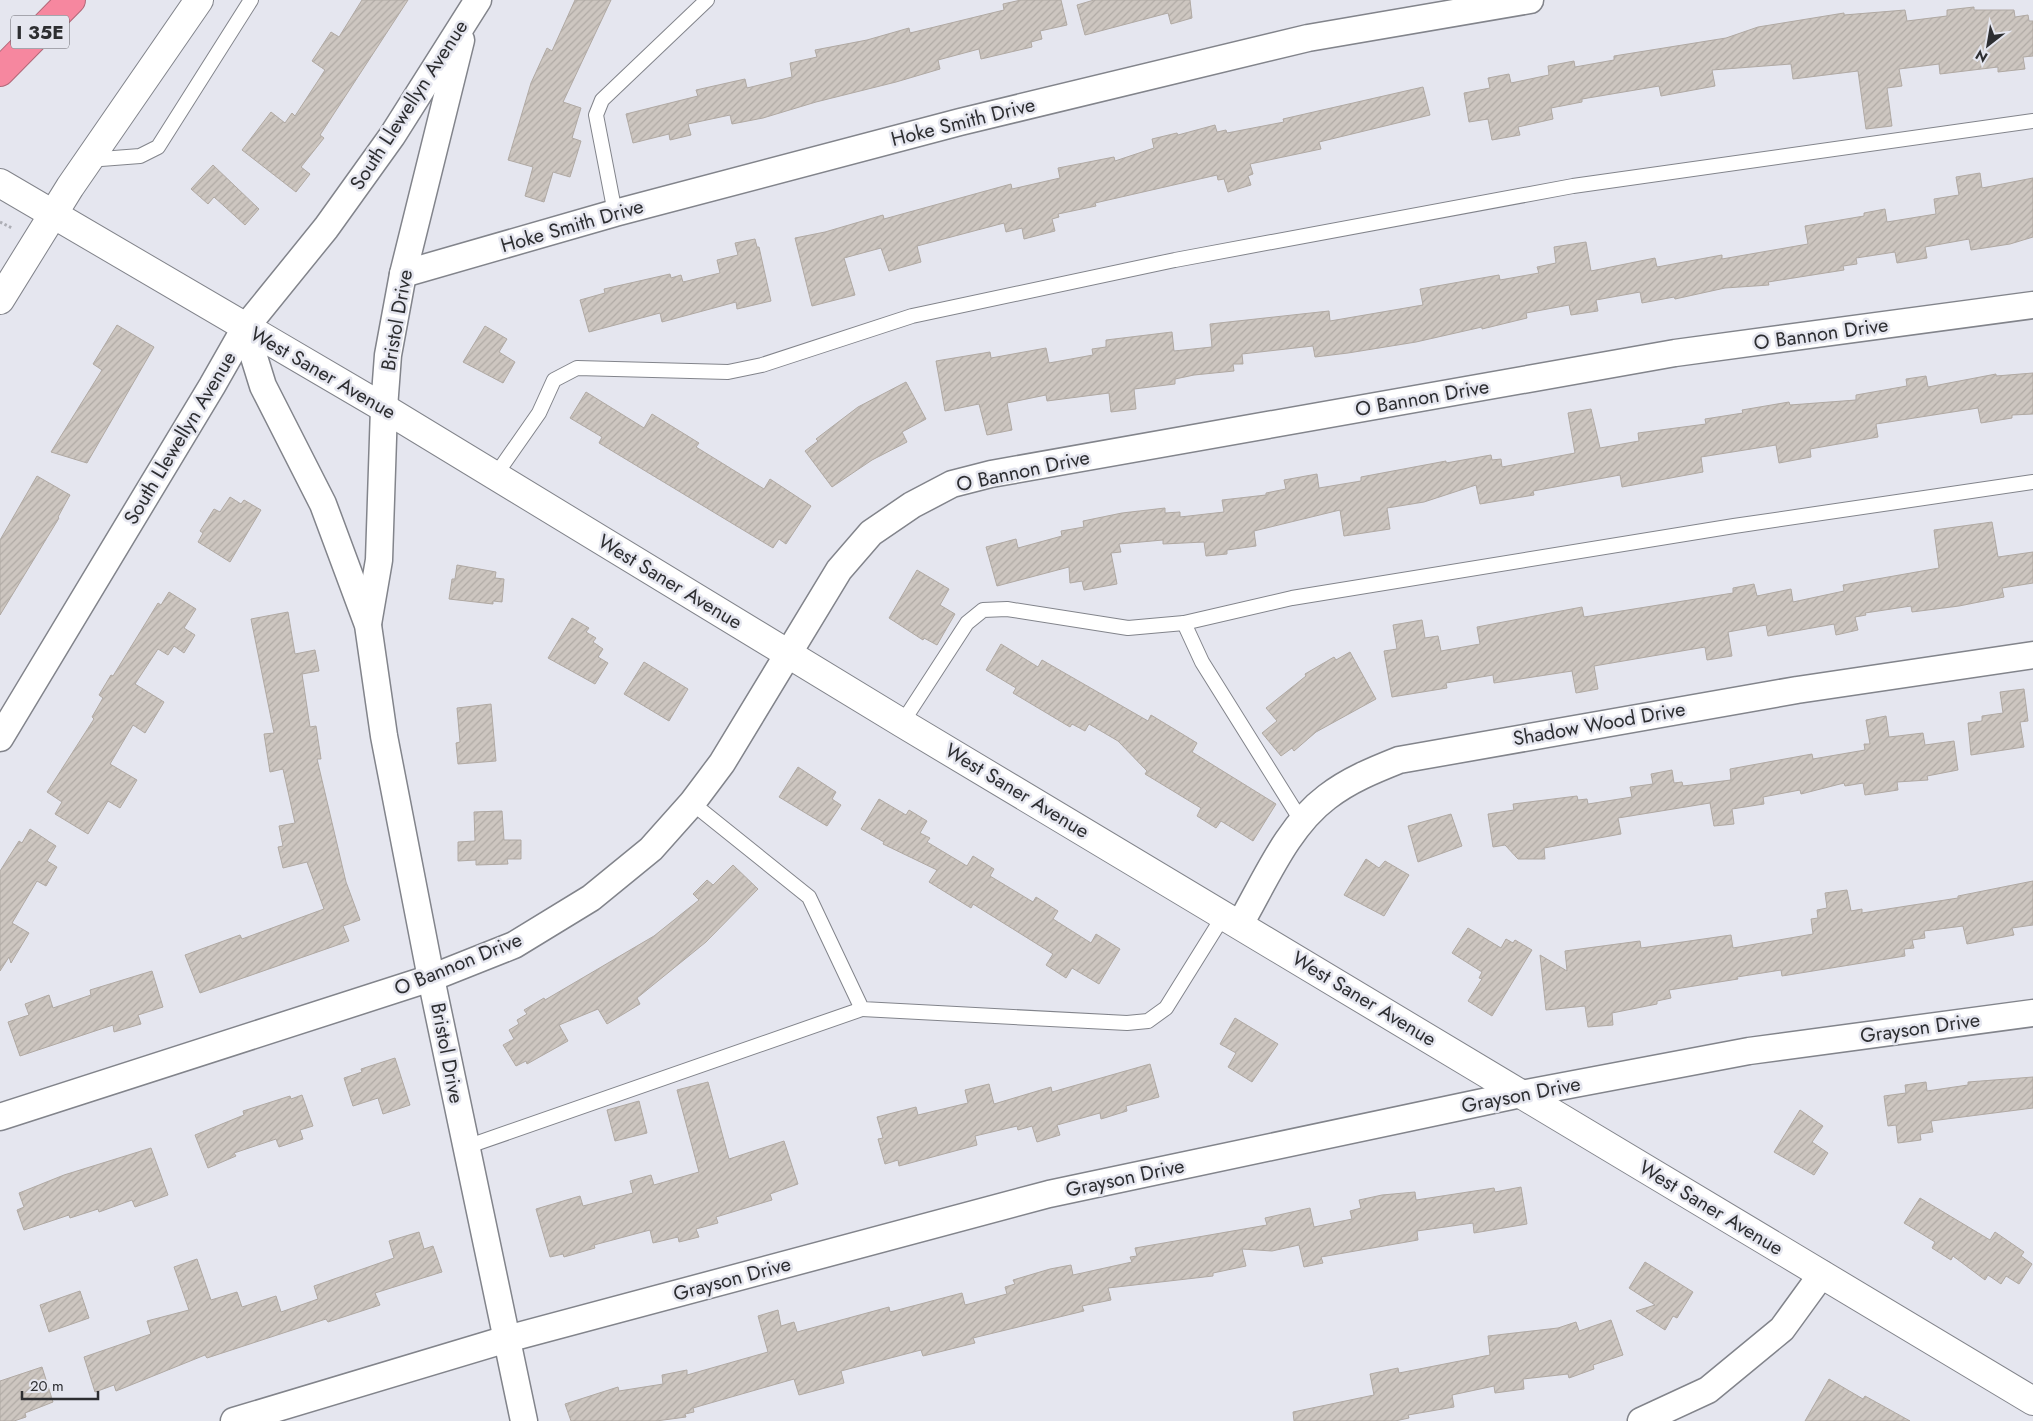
<svg xmlns="http://www.w3.org/2000/svg" width="2033" height="1421" viewBox="0 0 2033 1421" font-family="Jost,sans-serif">
<defs>
<pattern id="building-hatch" width="6" height="6" patternUnits="userSpaceOnUse" patternTransform="scale(1.25)"><rect width="6" height="6" fill="#cdc6c0"/><path d="M-1 1l2-2M0 6l6-6M5 7l2-2" fill="none" stroke="#b0aaa5"/></pattern>
</defs>
<rect width="100%" height="100%" fill="#e5e6ef"/>
<g fill="url(#building-hatch)" stroke="#b0a9a3">
<path d="M362 0H408L320 135 324 138 301 167 310 174 296 192 242 150 271 112 285 123 292 113 295 116 325 70 312 61 331 32 339 37Z"/>
<path d="M575 0H611L563 102 581 108 572 138 581 141 570 177 553 172 544 202 525 196 533 167 508 160 531 83 547 48 552 51Z"/>
<path d="M1021 0H1061L1067 25 1040 31 1042 39 1031 42 1032 47 981 59 979 49 938 60 940 69 896 82 816 102 763 118 732 124 730 115 688 124 691 135 670 140 669 134 633 143 626 114 698 96 696 90 745 79 747 88 792 77 790 63 817 57 815 50 867 40 909 28 910 33 1004 10 1003 4Z"/>
<path d="M1094 0H1190L1192 18 1171 24 1168 13 1085 35 1077 5Z"/>
<path d="M1974 7V10H2014L2015 17 2028 15 2029 21H2033V56L2023 57 2025 69 1998 72V67L1940 74 1939 64 1899 69 1902 86 1887 88 1892 126 1866 129 1858 71 1793 79 1791 64 1712 70 1715 86 1661 96 1659 86 1582 99V102L1551 108 1553 119 1518 127 1520 135 1492 140 1488 119 1469 122 1464 93 1490 88 1488 78 1509 74 1511 83 1549 75 1548 66 1574 61 1575 67 1614 60V56L1726 38 1758 27 1844 13V15L1905 10 1907 21 1947 16V10Z"/>
<path d="M1423 87 1430 115 1319 142 1321 149 1250 164 1253 174 1248 176 1251 185 1228 192 1224 179 1218 180 1217 175 1095 203 1096 206 1058 214 1059 217 1052 219 1055 231 1024 239 1022 228 1006 232 1004 223 917 246 921 262 889 271 881 248 844 258 855 295 812 306 795 238 825 232 883 215 884 219 1011 184 1012 189 1060 178 1058 168 1114 157 1115 161 1154 148 1152 139 1177 133 1178 135 1215 125 1217 132 1226 130 1227 133 1284 122 1283 119Z"/>
<path d="M213 165 259 209 245 225 214 197 208 204 191 189Z"/>
<path d="M1980 173 1982 188 2033 178V237L2010 244 1971 250 1969 239 1925 247 1927 258 1897 263 1895 252 1856 258 1857 264 1843 266 1844 270 1768 282 1769 285 1725 288 1675 299 1674 297 1642 303 1640 292 1596 300 1598 311 1571 315 1569 305 1526 313 1527 318 1482 329V327L1416 342 1348 353 1315 357 1313 346 1242 354 1243 364H1233L1234 371 1194 375 1175 379V384L1134 389 1136 409 1111 412 1109 393 1047 401 1046 395 1007 403 1012 430 987 435 979 404 945 411 936 361 990 352 991 358 1046 348 1049 363 1093 355 1092 349 1106 347V340L1172 332 1174 351 1212 347 1210 324 1329 311 1330 321 1423 305 1420 289 1499 275 1500 280 1539 273 1537 267 1556 263 1554 247 1586 242 1591 271 1655 258 1657 267 1722 255V259L1808 244 1805 226 1864 216V213L1885 209 1887 222 1936 214 1934 199 1959 195 1956 177Z"/>
<path d="M755 239 757 247H759L771 301 737 309 736 302 662 322 660 313 589 332 580 300 605 293 604 289 670 274 671 278 681 275 683 282 720 273 717 260 738 255 735 243Z"/>
<path d="M117 325 154 347 87 463 51 452 102 370 93 364Z"/>
<path d="M485 326 507 339 499 352 515 362 503 383 463 362Z"/>
<path d="M2033 373V414L2012 415V418L1981 423 1978 408 1876 424 1878 437 1810 449 1811 457 1779 463 1776 445 1701 457 1703 472 1622 487 1620 475 1533 491 1534 495 1480 504 1476 485 1424 502 1387 508 1390 529 1344 536 1340 510 1254 531 1256 546 1227 550V554L1206 556 1204 542 1163 544V540L1119 544 1121 552 1111 553 1117 584 1084 590 1082 581 1070 583 1069 567 997 586 986 547 1016 539 1018 548 1062 536 1061 531 1084 527 1083 521 1122 513 1165 508V513L1180 512V517L1224 512 1222 500 1266 495V493L1286 489 1284 480 1317 474 1319 488 1361 481V477L1446 461V463L1491 455 1492 460 1501 459 1502 467 1575 453 1568 413 1591 409 1600 448 1639 441 1638 433 1706 424 1705 419 1743 413 1742 410 1789 402 1790 405 1856 400V395L1907 386 1906 379 1926 376 1928 387 1996 374V376Z"/>
<path d="M906 382 926 419 902 432 907 442 872 460 832 487 805 451 818 441 816 439 858 407Z"/>
<path d="M586 392 644 428 652 414 699 443 696 447 764 489 770 479 811 506 786 544 779 539 773 548 599 443 602 437 570 418Z"/>
<path d="M37 476 70 495 58 517 59 518 0 615V540Z"/>
<path d="M230 497 241 504 244 500 261 510 230 562 198 542 203 533 200 531 214 509 220 512Z"/>
<path d="M1992 522 1998 557 2033 552V583L2002 588 2004 597 1959 606 1912 612 1911 606 1865 613 1866 615 1855 617 1858 630 1836 635 1834 624 1768 636 1766 625 1728 632 1732 656 1707 660 1705 647 1594 666 1598 689 1576 693 1572 671 1494 683 1493 675 1446 683 1447 688 1392 697 1384 651 1397 649 1393 625 1422 620 1425 638 1438 636 1441 651 1480 644 1477 627 1582 607 1584 617 1733 593V588L1754 584 1757 596 1791 589 1793 602 1844 591 1843 585 1939 568 1934 530Z"/>
<path d="M457 565 496 572 495 578 504 579 502 602 493 601V604L449 599 452 579H455Z"/>
<path d="M917 570 949 589 940 605 955 614 937 645 924 638 923 640 889 618Z"/>
<path d="M169 592 196 609 184 628 195 635 184 653 174 646 168 655 158 649 135 684 164 702 145 733 133 725 110 764 137 780 120 808 108 801 88 834 55 814 62 802 47 792 94 719 92 717 103 698 99 695 111 675 113 676 158 603 161 605Z"/>
<path d="M288 612 295 654 315 650 319 671 302 674 310 727 316 726 321 759H317L346 882 360 920 343 926 349 941 200 993 185 955 240 935 242 939 324 909 307 862 283 868 278 847 283 846 279 826 295 823 283 769 270 772 264 734 274 733 251 619Z"/>
<path d="M572 618 589 628 586 632 596 638 593 642 603 649 598 657 608 663 595 684 548 658Z"/>
<path d="M1001 644 1038 667 1042 660 1148 721 1151 715 1197 743 1192 752 1276 804 1253 841 1221 821 1216 828 1197 816 1201 808 1145 774 1147 771 1118 741 1089 724 1085 731 1072 724 1070 727 1013 693 1016 688 986 670Z"/>
<path d="M1350 652 1376 699 1316 732 1294 751 1292 748 1281 756 1262 733 1277 721 1266 708 1306 676 1305 674 1334 657 1336 660Z"/>
<path d="M644 662 688 689 669 721 624 694Z"/>
<path d="M2024 689 2028 721 2020 722 2024 747 1971 755 1968 723 1982 721V716L2003 713 2000 692Z"/>
<path d="M491 704 496 761 458 764 456 743 460 742 457 708Z"/>
<path d="M1886 716 1889 737 1923 733 1925 745 1954 741 1958 770 1927 776 1928 780 1897 782 1898 790 1865 795 1863 783 1845 786 1844 783 1801 794 1800 790 1763 797 1764 804 1732 809 1734 824 1714 826 1710 803 1618 818 1621 834 1544 848 1545 859H1518L1505 845 1493 847 1488 814 1514 810 1513 804 1577 796 1578 800 1587 799 1588 804 1632 797 1630 787 1653 784 1651 774 1672 770 1674 783 1682 782 1683 786 1731 780 1730 769 1812 754 1813 759 1865 750 1864 744H1870L1866 720Z"/>
<path d="M798 767 836 792 832 799 841 805 827 826 779 797Z"/>
<path d="M879 799 906 815 909 810 927 821 920 833 930 838 927 842 967 866 973 856 994 869 990 876 1033 902 1036 897 1058 911 1053 919 1091 943 1096 934 1120 949 1099 984 1072 968 1066 978 1046 965 1053 954 973 904 971 908 929 882 937 870 883 844 884 842 861 829Z"/>
<path d="M502 811 504 840H521V859H507L508 864 476 865V860L458 861V842L475 841 474 812Z"/>
<path d="M1451 814 1462 846 1418 862 1408 826Z"/>
<path d="M30 829 56 846 47 861 57 867 46 886 37 881 12 923 29 933 11 963 9 957 0 971V871L19 841 22 843Z"/>
<path d="M1366 859 1379 868 1385 861 1409 875 1384 916 1344 895Z"/>
<path d="M733 865 758 889 706 942 637 998 640 1004 607 1024 598 1009 559 1025 568 1041 527 1064 526 1061 516 1066 503 1045 514 1039 509 1030 519 1024 517 1020 527 1014 524 1010 544 998 545 1000 654 936 699 900 693 894 707 880 713 885Z"/>
<path d="M2033 881V925L2012 928 2014 935 1967 944 1963 926 1924 931 1925 938 1912 940 1914 948 1904 949 1905 956 1782 976 1781 970 1737 977 1738 979 1669 990 1671 998 1657 1001V1004L1612 1013 1613 1025 1588 1027 1585 1006 1546 1010 1540 955 1567 971 1565 951 1640 941 1641 948 1731 935 1733 948 1813 934 1811 919 1818 918 1817 910 1827 908 1825 893 1847 890 1851 911 1862 909V913L1958 898V896Z"/>
<path d="M1468 928 1501 948 1506 939 1513 943 1515 940 1532 950 1492 1016 1468 1001 1482 979 1479 978 1482 972 1452 953Z"/>
<path d="M152 971 163 1007 138 1015 141 1024 114 1032 113 1025 20 1056 8 1022 29 1015 25 1004 49 995 53 1008 91 995 90 990Z"/>
<path d="M1235 1018 1278 1044 1252 1082 1228 1067 1236 1053 1220 1044Z"/>
<path d="M395 1058 410 1105 383 1114 378 1098 353 1106 344 1078 362 1072 361 1069Z"/>
<path d="M1150 1064 1159 1097 1126 1106 1127 1111 1101 1119 1100 1113 1057 1125 1060 1135 1037 1142 1032 1126 1018 1130 1017 1126 975 1136 977 1145 899 1166 898 1160 885 1164 878 1139 883 1138 877 1117 916 1107 918 1115 968 1103 965 1090 989 1084 994 1104 1051 1087 1052 1092Z"/>
<path d="M2033 1077V1108L1931 1121 1933 1132 1920 1134 1921 1140 1898 1143 1896 1125 1888 1126 1884 1096 1906 1093 1905 1085 1926 1082 1927 1091 1968 1085V1082Z"/>
<path d="M708 1082 729 1159 784 1141 798 1184 770 1194 772 1200 716 1217 718 1223 696 1229 699 1237 679 1242 678 1237 653 1243 650 1230 594 1245 595 1248 564 1257 563 1254 550 1257 536 1209 580 1196 583 1206 633 1193 630 1181 651 1175 654 1185 699 1172 677 1090Z"/>
<path d="M302 1095 313 1126 300 1130 303 1139 279 1147 276 1139 234 1153 236 1156 208 1168 195 1135 244 1115 243 1111 290 1096 291 1099Z"/>
<path d="M639 1101 647 1133 615 1141 607 1110Z"/>
<path d="M1800 1110 1823 1126 1812 1142 1828 1153 1814 1175 1774 1152Z"/>
<path d="M151 1148 168 1195 135 1207 132 1200 99 1212 98 1209 70 1218 69 1215 24 1230 17 1210 24 1207 19 1193 64 1175Z"/>
<path d="M1521 1187 1527 1224 1474 1233 1473 1223 1417 1231 1418 1240 1321 1257 1323 1263 1304 1267 1299 1245 1272 1251 1242 1249 1246 1266 1213 1273V1276L1108 1288 1111 1300 1082 1306 1084 1311 973 1338 975 1343 923 1356 921 1350 841 1371 844 1383 799 1395 794 1379 693 1408 694 1412 685 1414 686 1417 656 1421H571L565 1404 618 1387 619 1391 663 1384 662 1375 687 1370V1375L768 1352 758 1316 778 1310 781 1326 794 1322 797 1332 889 1307 890 1312 962 1293 965 1305 1007 1294 1005 1287 1015 1284 1013 1280 1050 1269 1071 1265 1073 1275 1132 1262 1130 1257 1137 1256 1135 1248 1267 1225 1265 1218 1310 1208 1314 1227 1352 1219 1350 1211 1361 1208 1359 1200 1382 1195 1415 1192 1416 1200 1494 1188 1495 1192Z"/>
<path d="M1920 1198 1990 1240 1995 1232 2024 1252 2021 1256 2032 1264 2019 1284 2006 1276 2001 1284 1988 1275 1985 1280 1953 1256 1951 1260 1932 1248 1935 1242 1904 1223Z"/>
<path d="M419 1232 424 1249 433 1246 442 1272 375 1293 380 1305 328 1322 326 1319 207 1358 205 1355 116 1391 114 1385 95 1392 84 1357 151 1334 147 1321 189 1310 174 1267 197 1259 211 1300 237 1292 242 1307 276 1296 281 1312 318 1299 314 1286 394 1258 389 1241Z"/>
<path d="M1645 1262 1693 1292 1677 1318 1673 1316 1665 1330 1636 1311 1655 1305 1629 1288Z"/>
<path d="M80 1291 89 1318 49 1332 40 1305Z"/>
<path d="M1611 1320 1623 1355 1593 1365 1594 1369 1569 1378 1568 1374 1523 1379 1524 1389 1495 1393 1494 1386 1452 1395 1454 1407 1408 1415 1409 1418 1395 1421H1294L1293 1412 1374 1395 1370 1374 1398 1368 1399 1373 1490 1355 1488 1336 1558 1328 1576 1322 1579 1331Z"/>
<path d="M42 1367 53 1402 25 1413 26 1417 14 1421H0V1381Z"/>
<path d="M1829 1379 1863 1399 1865 1396 1910 1421H1805Z"/>
</g>
<g fill="none" stroke-linecap="round" stroke-linejoin="round">
<defs>
<g id="service">
<path d="M88 160 140 156 158 147 251 0"/>
<path d="M615 213 596 115 602 100 707 0"/>
<path d="M495 476 539 413 554 380 577 368 728 372 762 365 912 316 1175 260 1573 186 2033 121"/>
<path d="M1184 623 1202 662 1302 822"/>
<path d="M902 723 967 623 983 610 1007 609 1128 628 1184 623 1292 598 1734 526 2033 482"/>
<path d="M692 803 809 897 862 1009 1127 1023 1148 1021 1166 1008 1224 915"/>
<path d="M466 1147 862 1009"/>
</g>
<g id="minor">
<path d="M403 274 615 213 960 122 1308 38 1530 0"/>
<path d="M245 328 263 386 323 504 368 625 384 736 431 978 524 1421"/>
<path d="M368 624 379 560 384 408 388 355 403 274 461 40"/>
<path d="M0 738 212 386 245 328 326 228 392 136 478 0"/>
<path d="M1240 924C1265 881 1287 827 1327 797 1349 780 1374 770 1399 760L1797 690 2033 655"/>
<path d="M0 1117 431 978 514 945 591 898 651 849 692 803 722 763 839 570 871 533 912 505 952 484 991 474 1675 353 2033 305"/>
<path d="M234 1421 507 1339 1049 1194 1521 1094 1749 1051 2033 1013"/>
<path d="M1641 1421 1708 1390 1782 1329 1822 1274"/>
</g>
<g id="tertiary">
<path d="M0 183 384 408 902 723 2033 1401"/>
<path d="M0 300 70 187 199 0"/>
</g>
<path id="motorway" d="M0 72 71 0"/>
</defs>
<use href="#service" stroke="#82848b" stroke-width="16"/>
<use href="#minor" stroke="#82848b" stroke-width="29"/>
<use href="#tertiary" stroke="#82848b" stroke-width="30"/>
<use href="#motorway" stroke="#b06878" stroke-width="30"/>
<path stroke="#adaeb5" stroke-width="3" stroke-dasharray="2.5 2.5" stroke-linecap="butt" d="M0 222 12 228"/>
<use href="#service" stroke="#fff" stroke-width="14"/>
<use href="#minor" stroke="#fff" stroke-width="26"/>
<use href="#tertiary" stroke="#fff" stroke-width="28"/>
<use href="#motorway" stroke="#f6879f" stroke-width="28"/>
</g>
<g text-anchor="middle" dominant-baseline="central" stroke-width="5" stroke-linejoin="round" paint-order="stroke">
<rect fill="#e5e6ef" stroke="#64656a" stroke-width="1" x="11" y="15.5" width="58" height="33" rx="4"/>
<g font-size="19" font-weight="bold" fill="#2d2e31">
<text x="40" y="32">I 35E</text>
</g>
<g font-size="20" fill="#2d2e31" stroke="#e5e6ef">
<text transform="translate(409 105) rotate(-57)">South Llewellyn Avenue</text>
<text transform="translate(963 122) rotate(-14)">Hoke Smith Drive</text>
<text transform="translate(572 226) rotate(-16)">Hoke Smith Drive</text>
<text transform="translate(397 320) rotate(-80)">Bristol Drive</text>
<text transform="translate(1821 334) rotate(-8)">O Bannon Drive</text>
<text transform="translate(323 373) rotate(30)">West Saner Avenue</text>
<text transform="translate(1422 398) rotate(-10)">O Bannon Drive</text>
<text transform="translate(180 438) rotate(-59)">South Llewellyn Avenue</text>
<text transform="translate(1023 471) rotate(-12)">O Bannon Drive</text>
<text transform="translate(670 582) rotate(31)">West Saner Avenue</text>
<text transform="translate(1599 724) rotate(-10)">Shadow Wood Drive</text>
<text transform="translate(1017 791) rotate(31)">West Saner Avenue</text>
<text transform="translate(458 964) rotate(-22)">O Bannon Drive</text>
<text transform="translate(1364 999) rotate(31)">West Saner Avenue</text>
<text transform="translate(1920 1028) rotate(-8)">Grayson Drive</text>
<text transform="translate(447 1053) rotate(79)">Bristol Drive</text>
<text transform="translate(1521 1095) rotate(-11)">Grayson Drive</text>
<text transform="translate(1125 1178) rotate(-12)">Grayson Drive</text>
<text transform="translate(1711 1208) rotate(31)">West Saner Avenue</text>
<text transform="translate(732 1279) rotate(-15)">Grayson Drive</text>
</g>
</g>
<g transform="translate(1988 45) rotate(211)" stroke="#e5e6ef" stroke-width="4" paint-order="stroke">
<path d="M0-4L9 19L0 12L-9 19Z" fill="#2d2e31"/>
<text y="-8" font-size="14" font-weight="bold" text-anchor="middle" fill="#2d2e31">N</text>
</g>
<path d="M22 1391v8h76v-8" fill="none" stroke="#2d2e31" stroke-width="2.5"/>
<text x="30" y="1391" font-size="15" fill="#2d2e31" stroke="#e5e6ef" stroke-width="4" paint-order="stroke">20 m</text>
</svg>
